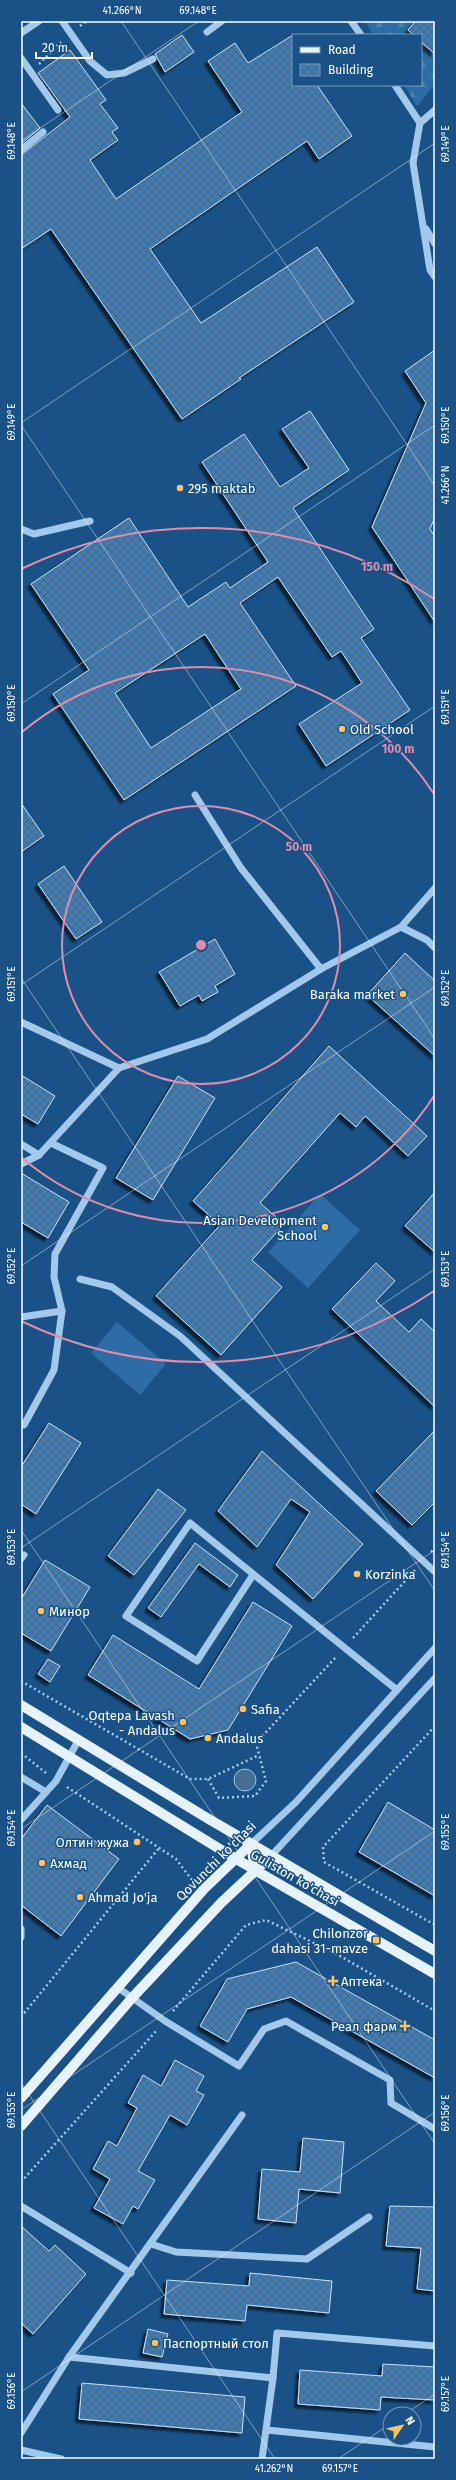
<svg xmlns="http://www.w3.org/2000/svg" width="456" height="2480" viewBox="0 0 456 2480" font-family="'Fira Sans',sans-serif">
<defs>
<pattern id="forest-firs" width="22" height="20" patternUnits="userSpaceOnUse"><rect width="22" height="20" fill="#2d6ca5"/><path d="M5 1l3.5 6h-7zM16 11l3.5 6h-7z" fill="#4c82b2"/></pattern>
<pattern id="building-cross-hatch" width="8" height="8" patternUnits="userSpaceOnUse"><rect width="8" height="8" fill="#437cb0"/><path d="M0 0l8 8M0 8l8-8" fill="none" stroke="#476683"/></pattern>
<filter id="shadow"><feDropShadow dx="-3.5" dy="3.5" stdDeviation="1" flood-color="#0009"/></filter>
</defs>
<rect width="100%" height="100%" fill="#1a5287"/>
<g fill="#2d6ca5">
<path d="M320 1194 360 1230 308 1288 268 1252Z"/>
<path d="M117 1322 166 1364 140 1395 91 1353Z"/>
</g>
<g fill="url(#forest-firs)">
<path d="M365 21H416L408 30 413 35H373Z"/>
<path d="M421 42 435 54V84L417 106 404 85H421Z"/>
</g>
<circle fill="#456e95" stroke="#95c5ee" cx="245" cy="1780" r="11"/>
<g fill="url(#building-cross-hatch)" stroke="#c7e2f9" fill-rule="evenodd" filter="url(#shadow)">
<path d="M416 21H435V54L421 42V35H413L408 30Z"/>
<path d="M182 35 194 52 165 72 155 54Z"/>
<path d="M293 35V85H317L352 136 319 159 307 141 150 249 201 323 317 247 354 302 239 378 241 379 182 419 51 229 21 249V155L70 117 38 73 70 50 106 100 100 104 118 128 112 132 118 140 90 160 116 199 242 112 208 61 235 43 248 63Z"/>
<path d="M21 103 40 128 21 144Z"/>
<path d="M435 350V517L430 529 435 537V622L372 527 426 403 405 371Z"/>
<path d="M310 411 349 470 293 508 374 629 361 638 410 710 326 766 299 724 362 683 341 651 332 657 278 577 240 603 296 686 124 800 53 694 89 670 31 584 129 518 188 607 226 582 230 588 268 562 202 462 244 434 280 487 309 468 282 429ZM205 634 241 689 151 748 115 693Z"/>
<path d="M21 803 44 836 21 852Z"/>
<path d="M64 866 102 922 76 939 38 884Z"/>
<path d="M215 939 235 974 215 986 218 992 202 1001 199 995 180 1006 159 972Z"/>
<path d="M405 953 435 981V1056L367 995Z"/>
<path d="M329 1046 427 1136 408 1156 365 1116 356 1127 340 1113 260 1203 284 1224 252 1260 282 1287 221 1355 156 1296 220 1225 193 1201Z"/>
<path d="M21 1075 55 1096 38 1124 21 1114Z"/>
<path d="M178 1076 215 1098 153 1200 116 1178Z"/>
<path d="M21 1173 69 1202 48 1238 21 1222Z"/>
<path d="M435 1192V1252L405 1226Z"/>
<path d="M376 1263 395 1281 376 1301 409 1332 421 1319 435 1332V1407L332 1309Z"/>
<path d="M49 1423 81 1443 36 1514 21 1504V1467Z"/>
<path d="M435 1430V1502L412 1525 376 1491Z"/>
<path d="M262 1451 363 1544 313 1599 276 1565 310 1512 291 1499 257 1547 218 1511Z"/>
<path d="M158 1489 186 1510 134 1575 108 1556Z"/>
<path d="M195 1543 238 1575 230 1587 199 1564 161 1617 148 1608Z"/>
<path d="M45 1560 90 1587 51 1651 21 1633V1599Z"/>
<path d="M253 1602 292 1626 228 1730 190 1739 88 1675 113 1635 199 1689Z"/>
<path d="M48 1659 60 1666 50 1682 38 1674Z"/>
<path d="M388 1802 435 1830V1896L359 1852Z"/>
<path d="M47 1805 119 1859 61 1936 21 1905V1839Z"/>
<path d="M296 1962 435 2040V2078L291 1997 247 2009 228 2042 200 2026 227 1979Z"/>
<path d="M175 2060 204 2076 196 2091 204 2095 187 2125 170 2115 138 2171 155 2180 138 2209 133 2206 123 2224 94 2208 110 2179 93 2169 108 2141 117 2146 137 2108 128 2103 143 2075 161 2086Z"/>
<path d="M303 2138 344 2142 340 2193 299 2189 296 2223 258 2219 262 2169 300 2172Z"/>
<path d="M390 2206 435 2207V2291L417 2289 421 2248 386 2246Z"/>
<path d="M21 2226 49 2251 55 2245 86 2274 33 2334 21 2323Z"/>
<path d="M250 2273 332 2281 329 2313 247 2305 245 2321 164 2314 167 2280 249 2286Z"/>
<path d="M148 2329 168 2334 162 2357 143 2353Z"/>
<path d="M383 2364 435 2367V2400L381 2397 380 2410 298 2404 300 2370 382 2376Z"/>
<path d="M82 2383 245 2397 242 2433 79 2419Z"/>
</g>
<g fill="none" stroke-linecap="round" stroke-linejoin="round">
<g stroke="#a2c9ec" stroke-width="2.5" stroke-dasharray="2 3" stroke-linecap="butt">
<path d="M80 26 87 21"/>
<path d="M39 64 61 42"/>
<path d="M431 1552 435 1548"/>
<path d="M353 1638 416 1569"/>
<path d="M21 1681 190 1779H208L259 1755"/>
<path d="M435 1726 323 1847 324 1862 435 1925"/>
<path d="M21 1753 46 1773"/>
<path d="M208 1779 219 1798 255 1796 266 1781 256 1743 336 1657"/>
<path d="M67 1787 176 1859 192 1880"/>
<path d="M173 2011 246 1925 266 1920 335 1953 435 2011"/>
<path d="M21 2017 159 1848"/>
<path d="M21 2182 157 2030"/>
</g>
<g stroke="#a2c9ec" stroke-width="7">
<path d="M62 21 90 61 107 75 124 73 153 59"/>
<path d="M351 21 361 35"/>
<path d="M207 32 222 21"/>
<path d="M21 33 39 21"/>
<path d="M21 58 58 110"/>
<path d="M395 85 420 123 413 163 430 270 435 277"/>
<path d="M420 123 435 110"/>
<path d="M21 150 43 132"/>
<path d="M426 229 435 244"/>
<path d="M21 529 34 534 90 521"/>
<path d="M195 795 241 868 321 969"/>
<path d="M401 927 435 888"/>
<path d="M21 1022 119 1068"/>
<path d="M21 1144 39 1155 119 1068 207 1039 321 969 401 927 427 940 435 948"/>
<path d="M21 1164 39 1155"/>
<path d="M80 1279 112 1287 180 1336 435 1572"/>
<path d="M21 1317 62 1311"/>
<path d="M21 1425H24L54 1370 62 1311 54 1277 55 1254 103 1168 51 1143"/>
<path d="M21 1559 24 1555"/>
<path d="M253 1575 197 1661 126 1616 190 1523 397 1690"/>
<path d="M21 1777 46 1792"/>
<path d="M21 1820 56 1781 79 1739"/>
<path d="M251 1844 296 1802 435 1648"/>
<path d="M271 1856 435 1678"/>
<path d="M21 1929V1937"/>
<path d="M117 1987 165 2021 239 2066 264 2029 286 2021 390 2080 391 2103 435 2129"/>
<path d="M21 2206 131 2273"/>
<path d="M151 2244 176 2252 307 2259 369 2217"/>
<path d="M69 2357 273 2378 262 2459"/>
<path d="M273 2378 277 2333 435 2346"/>
<path d="M267 2430 435 2447"/>
<path d="M21 2433 69 2357 242 2115"/>
<path d="M21 2450 61 2459"/>
</g>
<g stroke="#e7f2ff" stroke-width="10">
<path d="M21 1705 207 1818 435 1951"/>
<path d="M21 1727 236 1859 435 1974"/>
<path d="M251 1844 255 1870"/>
<path d="M21 2098 204 1889 251 1844"/>
<path d="M21 2126 132 1998 221 1903 271 1856"/>
</g>
</g>
<path fill="none" stroke="#fff" stroke-width="1" stroke-opacity="0.45" d="M121 21 435 486M21 141 199 21M21 423 435 143M21 425 435 1039M21 704 435 425M21 978 435 1591M21 985 435 706M21 1266 435 987M21 1530 435 2144M21 1548 435 1269M21 1829 435 1550M21 2083 275 2459M21 2110 435 1831M21 2392 435 2112M405 2414 435 2394M338 2459 390 2424"/>
<g fill="none" stroke="#e08cad" stroke-width="2">
<circle cx="201" cy="945" r="139"/>
<path d="M434 1096A278 278 0 0 1 22 1158M22 732A278 278 0 0 1 434 794"/>
<path d="M434 1291A417 417 0 0 1 21 1321M21 569A417 417 0 0 1 434 599"/>
</g>
<g fill="#fec35e" stroke="#1a5287" stroke-width="1.5">
<circle cx="180" cy="488" r="4"/>
<circle cx="342" cy="729" r="4"/>
<circle cx="403" cy="994" r="4"/>
<circle cx="325" cy="1227" r="4"/>
<circle cx="357" cy="1574" r="4"/>
<circle cx="41" cy="1611" r="4"/>
<circle cx="243" cy="1709" r="4"/>
<circle cx="183" cy="1722" r="4"/>
<circle cx="208" cy="1738" r="4"/>
<circle cx="137" cy="1842" r="4"/>
<circle cx="42" cy="1863" r="4"/>
<circle cx="80" cy="1897" r="4"/>
<rect x="372" y="1936" width="8" height="8" rx="2"/>
<path d="M331 1975h4v4h4v4h-4v4h-4v-4h-4v-4h4z"/>
<path d="M403 2020h4v4h4v4h-4v4h-4v-4h-4v-4h4z"/>
<circle cx="155" cy="2343" r="4"/>
</g>
<g text-anchor="middle" dominant-baseline="central" stroke-width="3" stroke-linejoin="round" paint-order="stroke">
<g font-size="13" fill="#fff" stroke="#1a5287" text-anchor="start">
<text x="188" y="488">295 maktab</text>
<text x="350" y="729">Old School</text>
<text x="395" y="994" text-anchor="end">Baraka market</text>
<text x="317" y="1220" text-anchor="end">Asian Development<tspan x="317" dy="15">School</tspan></text>
<text x="365" y="1574">Korzinka</text>
<text x="49" y="1611">Минор</text>
<text x="251" y="1709">Safia</text>
<text x="175" y="1715" text-anchor="end">Oqtepa Lavash<tspan x="175" dy="15">- Andalus</tspan></text>
<text x="216" y="1738">Andalus</text>
<text x="129" y="1842" text-anchor="end">Олтин жужа</text>
<text x="50" y="1863">Ахмад</text>
<text x="88" y="1897">Ahmad Jo'ja</text>
<text x="368" y="1933" text-anchor="end">Chilonzor<tspan x="368" dy="15">dahasi 31-mavze</tspan></text>
<text x="341" y="1981">Аптека</text>
<text x="397" y="2026" text-anchor="end">Реал фарм</text>
<text x="163" y="2343">Паспортный стол</text>
</g>
<g font-size="13" fill="#fff" stroke="#1a5287">
<text transform="translate(216 1861) rotate(-45)">Qovunchi ko'chasi</text>
<text transform="translate(295 1878) rotate(30)">Guliston ko'chasi</text>
</g>
</g>
<circle cx="201" cy="945" r="6" fill="#e08cad" stroke="#1a5287" stroke-width="2"/>
<g font-size="12" text-anchor="middle" font-weight="bold" fill="#e08cad" stroke="#1a5287" stroke-width="3" stroke-linejoin="round" paint-order="stroke">
<text x="377" y="571">150 m</text>
<text x="398" y="753">100 m</text>
<text x="299" y="851">50 m</text>
</g>
<rect width="456" height="2480" fill="none" stroke="#1a5287" stroke-width="44"/>
<rect x="292" y="34" width="130" height="52" fill="#1a5287" stroke="#7697b7"/>
<rect x="300" y="47" width="20" height="6" fill="#e7f2ff" stroke="#7697b7"/>
<text x="328" y="54" font-size="12" fill="#ffffff">Road</text>
<rect x="300" y="64" width="20" height="12" fill="url(#building-cross-hatch)" stroke="#7697b7"/>
<text x="328" y="74" font-size="12" fill="#ffffff">Building</text>
<g transform="translate(402 2426) rotate(56)"><circle r="19" fill="#1a5287" stroke="#7697b7"/>
<path d="M0-3L7 15L0 10L-7 15Z" fill="#fec35e"/>
<text y="-6" font-size="11" font-weight="bold" text-anchor="middle" fill="#ffffff">N</text>
</g>
<path d="M36 52v6h56v-6" fill="none" stroke="#ffffff" stroke-width="2"/>
<text x="42" y="52" font-size="12" fill="#ffffff" stroke="#1a5287" stroke-width="3" paint-order="stroke">20 m</text>
<rect x="22" y="22" width="412" height="2436" fill="none" stroke="#fff" stroke-width="1.5"/>
<g font-size="10" text-anchor="middle" fill="#fff">
<text x="122" y="14">41.266°N</text>
<text x="198" y="14">69.148°E</text>
<text transform="translate(11 141) rotate(-90)" y="4">69.148°E</text>
<text transform="translate(445 144) rotate(-90)" y="4">69.149°E</text>
<text transform="translate(11 422) rotate(-90)" y="4">69.149°E</text>
<text transform="translate(445 425) rotate(-90)" y="4">69.150°E</text>
<text transform="translate(445 485) rotate(-90)" y="4">41.266°N</text>
<text transform="translate(11 703) rotate(-90)" y="4">69.150°E</text>
<text transform="translate(445 707) rotate(-90)" y="4">69.151°E</text>
<text transform="translate(11 984) rotate(-90)" y="4">69.151°E</text>
<text transform="translate(445 988) rotate(-90)" y="4">69.152°E</text>
<text transform="translate(11 1266) rotate(-90)" y="4">69.152°E</text>
<text transform="translate(445 1269) rotate(-90)" y="4">69.153°E</text>
<text transform="translate(11 1547) rotate(-90)" y="4">69.153°E</text>
<text transform="translate(445 1550) rotate(-90)" y="4">69.154°E</text>
<text transform="translate(11 1828) rotate(-90)" y="4">69.154°E</text>
<text transform="translate(445 1832) rotate(-90)" y="4">69.155°E</text>
<text transform="translate(11 2110) rotate(-90)" y="4">69.155°E</text>
<text transform="translate(445 2113) rotate(-90)" y="4">69.156°E</text>
<text transform="translate(11 2391) rotate(-90)" y="4">69.156°E</text>
<text transform="translate(445 2394) rotate(-90)" y="4">69.157°E</text>
<text x="274" y="2472">41.262°N</text>
<text x="340" y="2472">69.157°E</text>
</g>
</svg>
